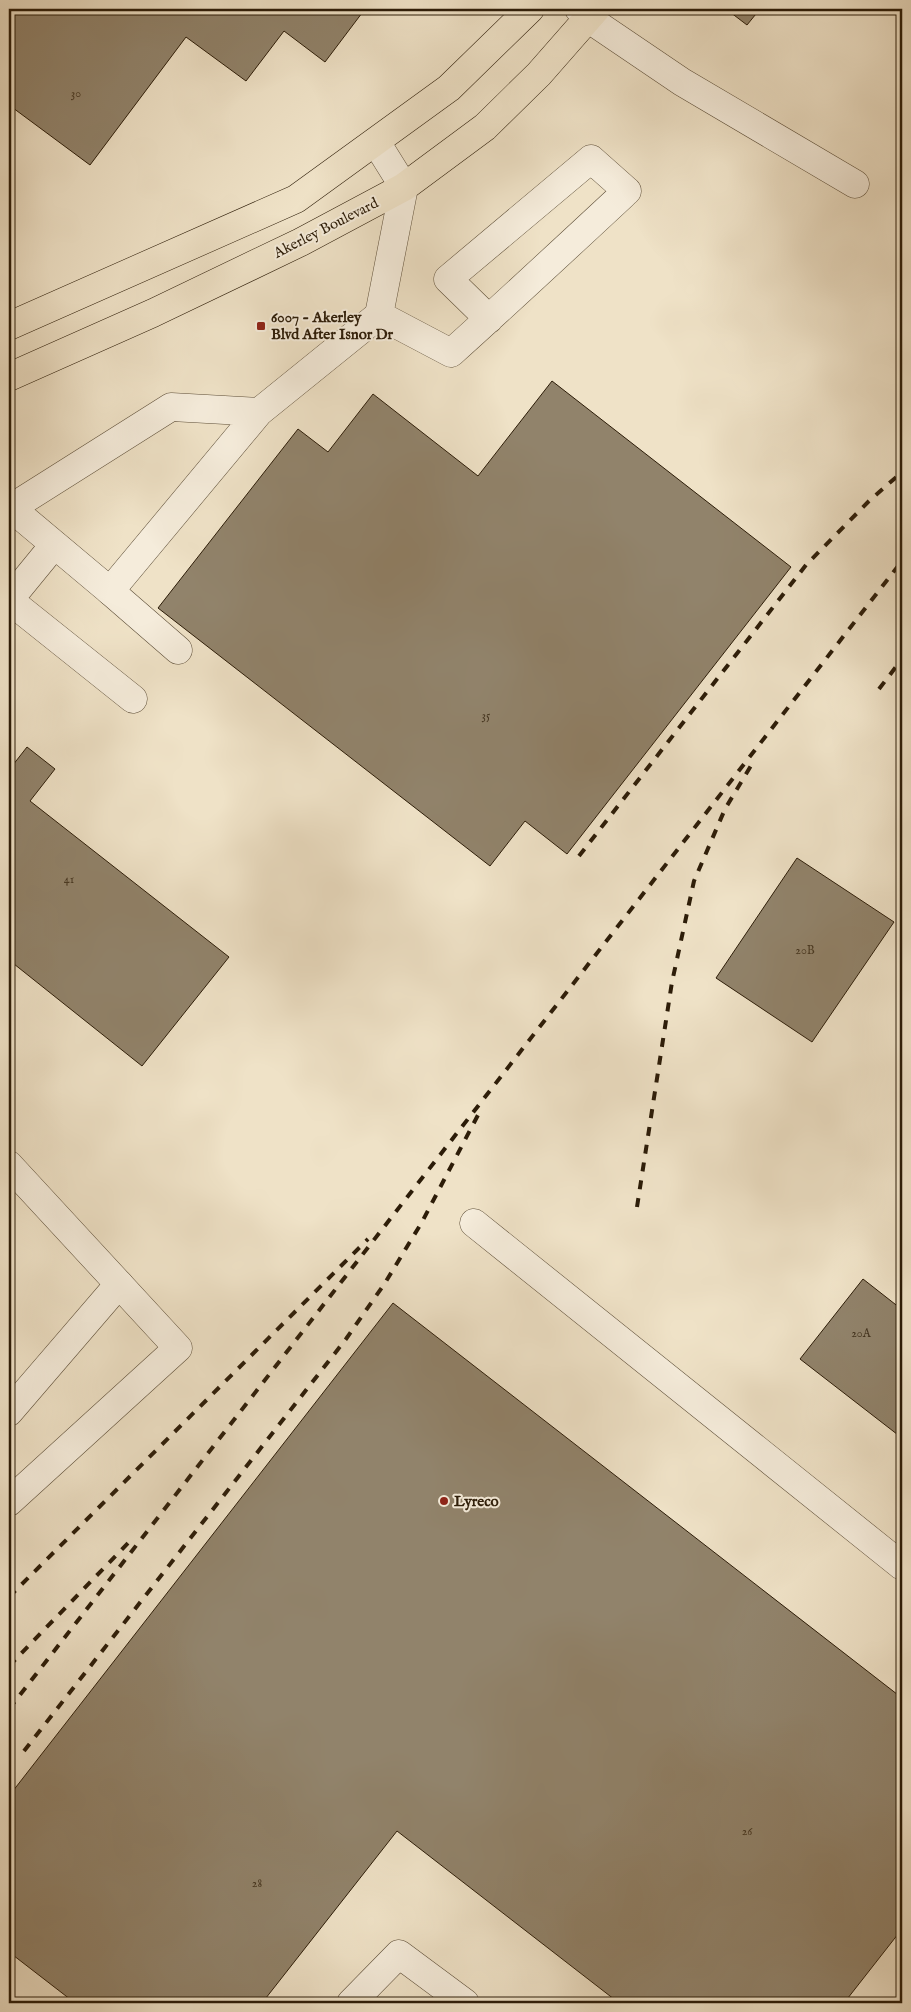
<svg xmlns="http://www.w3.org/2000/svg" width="911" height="2012" viewBox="0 0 911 2012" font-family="'IM FELL English',serif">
<rect width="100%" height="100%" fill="#efe2c7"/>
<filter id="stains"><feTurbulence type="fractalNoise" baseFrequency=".004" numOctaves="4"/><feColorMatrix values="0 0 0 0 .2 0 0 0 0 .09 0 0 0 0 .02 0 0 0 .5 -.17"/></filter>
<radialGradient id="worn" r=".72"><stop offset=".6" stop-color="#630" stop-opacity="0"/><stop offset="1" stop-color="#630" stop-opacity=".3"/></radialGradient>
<g fill="#91836b" stroke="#2c1c08">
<path d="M9 9H365L325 62 284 31 246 81 186 37 90 165 9 105Z"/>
<path d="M726 9H760L747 25Z"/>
<path d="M552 381 791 567 567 854 525 821 490 866 158 608 298 429 328 452 373 394 478 476Z"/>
<path d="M27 747 55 769 30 801 229 957 142 1066 9 960V770Z"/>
<path d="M797 858 894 922 812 1042 716 978Z"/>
<path d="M863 1279 900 1308 902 1305V1438L800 1359Z"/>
<path d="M393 1303 902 1698V1929L844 2003H619L397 1831 262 2003H75L9 1952V1796Z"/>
</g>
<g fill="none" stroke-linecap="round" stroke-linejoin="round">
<defs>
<g id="minor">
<path d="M579 9 589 19 682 82 855 184"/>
<path d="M376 142 404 187 379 315 451 353C510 300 569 245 627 191L591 159 448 279 489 319"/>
<path d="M259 412 171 407 11 508 110 591 259 412 379 315"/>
<path d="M54 545 9 600 133 699"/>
<path d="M110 591 178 650"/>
<path d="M9 1165 178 1348 9 1502"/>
<path d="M474 1223 902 1566"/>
<path d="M9 1412 119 1284"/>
<path d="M351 2003 399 1954 465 2003"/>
</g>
<g id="major">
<path d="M9 326 296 199 449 88 530 9"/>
<path d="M9 377 153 313 301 242 404 187 485 127 539 74 596 9"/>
</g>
</defs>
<use href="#minor" stroke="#5d4e38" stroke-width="29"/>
<use href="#major" stroke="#2c1c08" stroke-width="29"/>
<use href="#minor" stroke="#f5ecdb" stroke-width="28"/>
<use href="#major" stroke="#efe2c7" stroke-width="28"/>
<g stroke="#2c1c08" stroke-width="4" stroke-dasharray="9 9" stroke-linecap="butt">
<path d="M879 689 902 659"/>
<path d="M579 856 806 565 869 501 902 472"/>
<path d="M637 1207 672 982 694 881 725 809 755 759"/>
<path d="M9 1597 368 1239"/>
<path d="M9 1666 132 1539"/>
<path d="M9 1709 902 561"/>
<path d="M24 1751 346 1339 385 1283 422 1222 478 1115"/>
</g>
</g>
<g fill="#8f2418" stroke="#f5ecdb" stroke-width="2">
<rect x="256" y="321" width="10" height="10" rx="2.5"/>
<circle cx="444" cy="1501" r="5"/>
</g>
<g text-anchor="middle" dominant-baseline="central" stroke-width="4" stroke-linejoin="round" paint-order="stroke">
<g font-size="12" fill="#453621">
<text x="76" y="93">30</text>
<text x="486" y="715">35</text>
<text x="69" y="879">41</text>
<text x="805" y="950">20B</text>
<text x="861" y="1333">20A</text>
<text x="747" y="1831">26</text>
<text x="257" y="1883">28</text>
</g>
<g font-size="15" fill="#2c1c08" stroke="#f5ecdb">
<text transform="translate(326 228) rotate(-27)">Akerley Boulevard</text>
</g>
<g font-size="15" font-weight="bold" fill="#2c1c08" stroke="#f5ecdb" text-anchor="start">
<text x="271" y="317">6007 - Akerley<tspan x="271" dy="17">Blvd After Isnor Dr</tspan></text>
<text x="454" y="1501">Lyreco</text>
</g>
</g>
<rect width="911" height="2012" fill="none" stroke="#efe2c7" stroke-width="30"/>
<rect x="10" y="10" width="891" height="1992" fill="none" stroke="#2c1c08" stroke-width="2.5"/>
<rect x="15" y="15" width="881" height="1982" fill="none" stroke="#2c1c08"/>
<rect width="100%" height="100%" filter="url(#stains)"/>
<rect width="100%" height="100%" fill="url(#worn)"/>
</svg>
